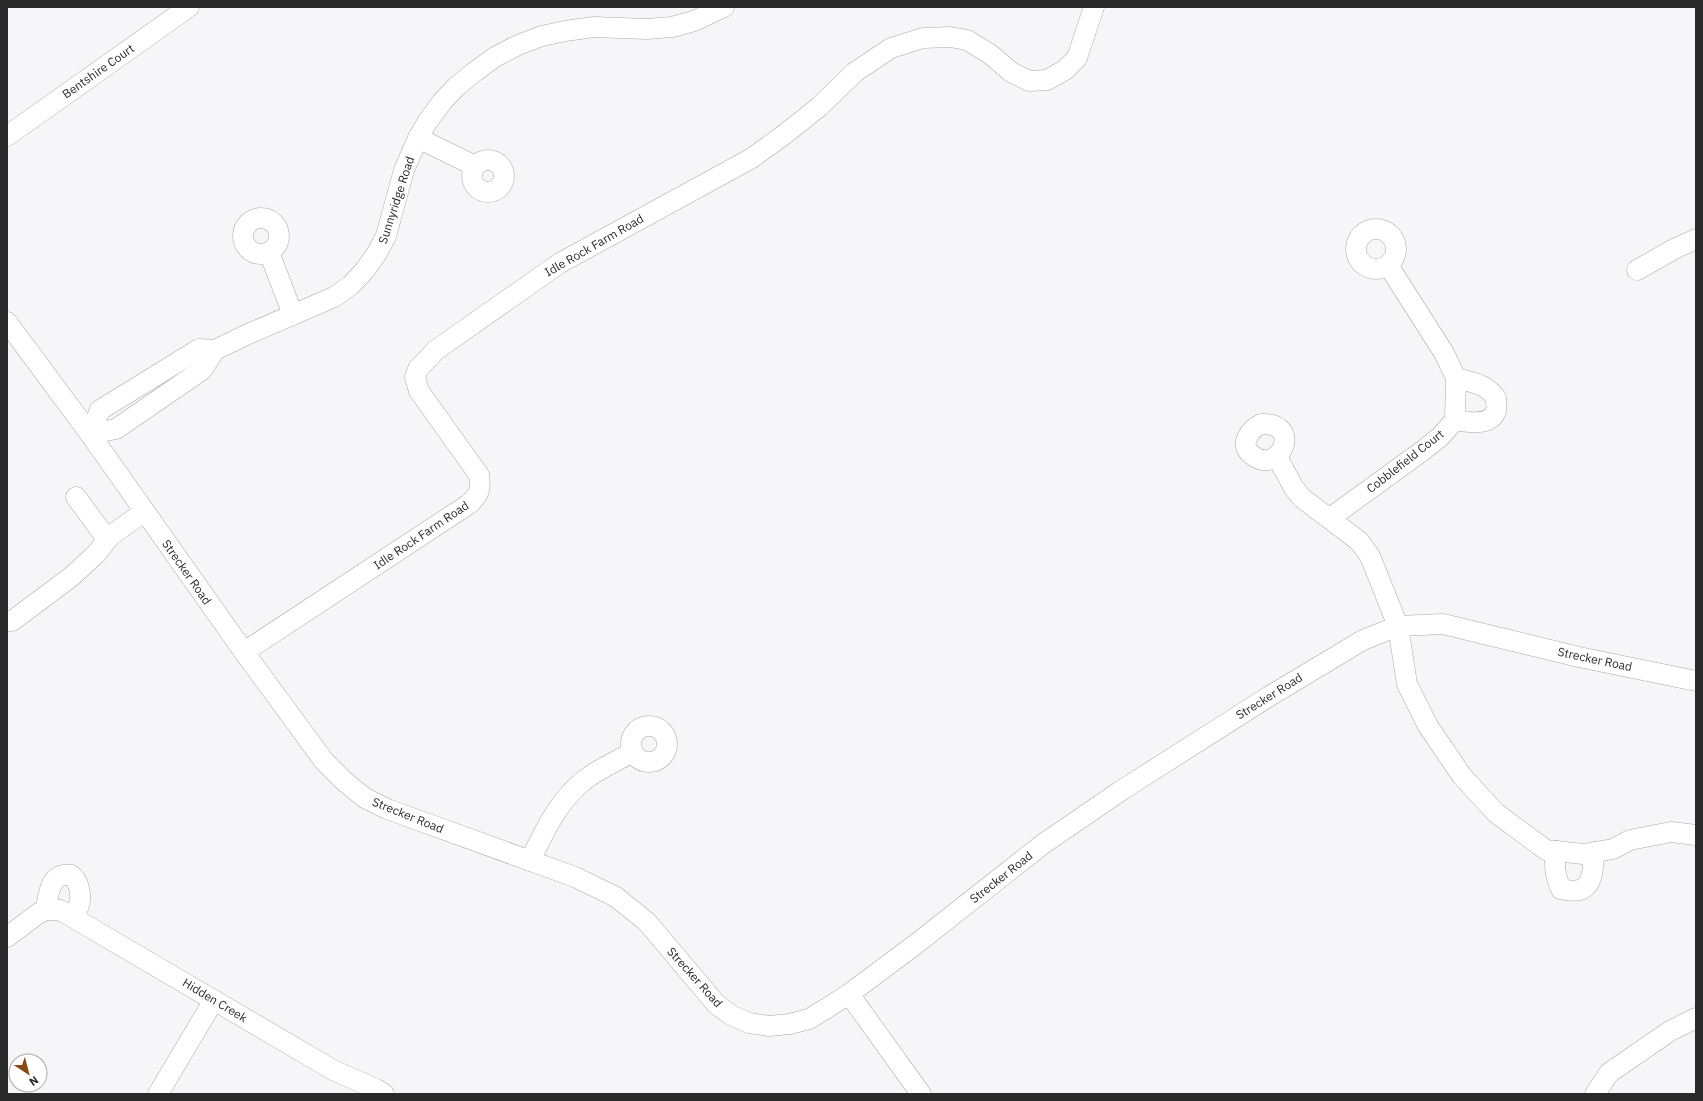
<svg xmlns="http://www.w3.org/2000/svg" width="1703" height="1101" viewBox="0 0 1703 1101" font-family="'IBM Plex Sans',sans-serif">
<rect width="100%" height="100%" fill="#f6f6f8"/>
<g fill="none" stroke-linecap="round" stroke-linejoin="round">
<defs>
<g id="minor">
<path d="M7 136 189 7"/>
<path d="M418 138 475 166"/>
<circle cx="488" cy="176" r="16"/>
<circle cx="261" cy="236" r="18"/>
<circle cx="1376" cy="249" r="20"/>
<path d="M269 252 293 315"/>
<path d="M1637 270 1676 248 1696 239"/>
<path d="M7 322 90 434 244 652 324 761 345 782 365 798 387 809 575 877 616 897 647 922 717 1005 731 1015 749 1023 769 1026 790 1024 809 1019 827 1008 849 994 916 944 1043 844 1122 790 1268 697 1363 640 1398 626 1443 624 1579 657 1696 681"/>
<path d="M1455 420C1467 422 1490 427 1496 411 1497 408 1496 402 1496 398 1485 383 1473 383 1456 378"/>
<path d="M1261 424C1304 422 1280 477 1252 455 1238 444 1250 430 1261 424Z"/>
<path d="M90 434 116 429 202 370 215 350 246 335 334 297 351 285 365 270 377 253 386 236 404 170 418 138 428 121 442 102 456 87 473 73 495 57 518 45 542 36 565 31 594 27 647 29 672 27 694 21 724 7"/>
<path d="M90 434 100 410 199 349 215 350"/>
<path d="M1277 457 1294 488 1302 498 1359 541 1370 556 1398 626 1407 684 1428 726 1462 776 1496 813 1546 850 1583 854 1613 849 1630 840 1671 832 1696 835"/>
<path d="M76 497 107 539"/>
<path d="M1330 518 1425 449 1441 436 1455 420 1456 378 1444 353 1388 265"/>
<path d="M7 621H12L71 577 96 554 110 536 144 512"/>
<path d="M244 652 469 504C480 494 481 489 479 475L419 391 415 377 418 369 436 350 560 263 752 158 785 134 819 107 855 72 891 48 923 38 950 37 967 40 990 54 1011 72 1029 81 1047 80 1065 70 1077 58 1094 7"/>
<circle cx="649" cy="744" r="18"/>
<path d="M1556 851C1554 866 1555 876 1561 889 1592 897 1593 877 1594 852"/>
<path d="M530 861C544 832 557 803 582 782 596 770 617 761 633 752"/>
<path d="M46 910C48 894 50 872 71 875 79 880 82 896 79 905 78 909 76 913 74 917"/>
<path d="M7 937 39 913 46 910H60L333 1070 376 1089 384 1094"/>
<path d="M849 994 921 1094"/>
<path d="M158 1094 214 1000"/>
<path d="M1595 1094 1609 1073 1670 1031 1696 1018"/>
</g>
</defs>
<use href="#minor" stroke="#a9a9aa" stroke-width="21"/>
<use href="#minor" stroke="#fff" stroke-width="20"/>
</g>
<g text-anchor="middle" dominant-baseline="central" stroke-width="4" stroke-linejoin="round" paint-order="stroke">
<g font-size="12" fill="#2a2a2b" stroke="#fff">
<text transform="translate(98 71) rotate(-35)">Bentshire Court</text>
<text transform="translate(396 200) rotate(-72)">Sunnyridge Road</text>
<text transform="translate(594 245) rotate(-30)">Idle Rock Farm Road</text>
<text transform="translate(1405 461) rotate(-38)">Cobblefield Court</text>
<text transform="translate(421 535) rotate(-34)">Idle Rock Farm Road</text>
<text transform="translate(187 572) rotate(55)">Strecker Road</text>
<text transform="translate(1595 659) rotate(12)">Strecker Road</text>
<text transform="translate(1269 696) rotate(-32)">Strecker Road</text>
<text transform="translate(408 815) rotate(22)">Strecker Road</text>
<text transform="translate(1001 877) rotate(-38)">Strecker Road</text>
<text transform="translate(695 977) rotate(48)">Strecker Road</text>
<text transform="translate(215 1000) rotate(31)">Hidden Creek</text>
</g>
</g>
<rect width="1703" height="1101" fill="none" stroke="#2a2a2b" stroke-width="16"/>
<g transform="translate(28 1073) rotate(144)"><circle r="19" fill="#ffffff" stroke="#aaaaaa"/>
<path d="M0-3L7 15L0 10L-7 15Z" fill="#884811"/>
<text y="-6" font-size="11" font-weight="bold" text-anchor="middle" fill="#2a2a2b">N</text>
</g>
</svg>
